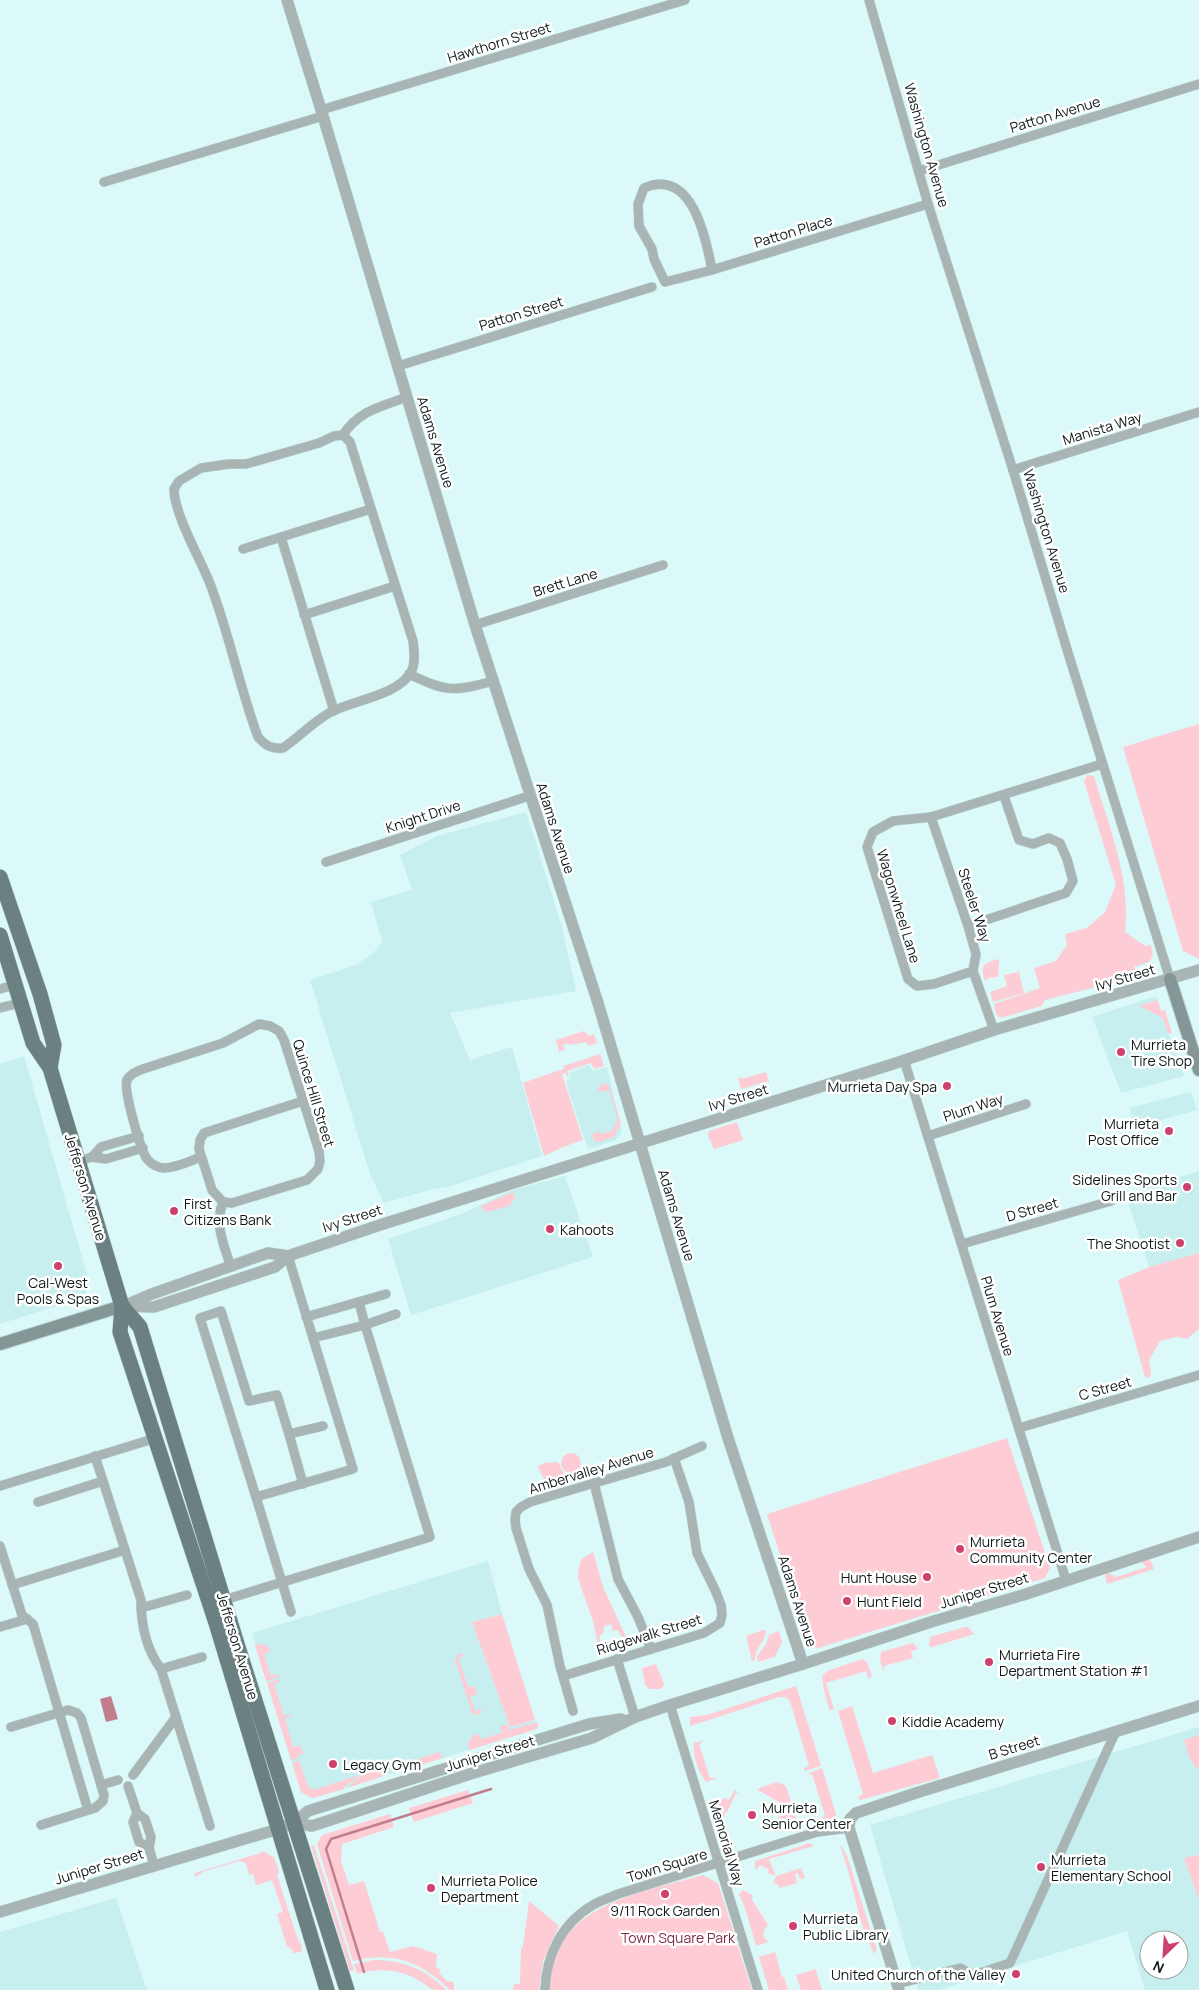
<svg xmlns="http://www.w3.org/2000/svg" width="1199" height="1990" viewBox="0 0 1199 1990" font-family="Manrope,sans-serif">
<rect width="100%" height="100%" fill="#dbf9f8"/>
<g fill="#c8efef" fill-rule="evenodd">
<path d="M526 812 562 927 576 991 450 1013 470 1060 512 1047 542 1156 448 1187 433 1189 384 1203 370 1174 310 980 356 965 374 952 382 942 371 902 412 890 400 855 437 836Z"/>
<path d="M1156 996 1184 1076 1121 1093 1092 1017Z"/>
<path d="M24 1056 90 1285 84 1297 0 1324V1064Z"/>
<path d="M589 1065 593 1071 607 1067 622 1132 616 1140 588 1149 566 1082 571 1079 569 1073Z"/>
<path d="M1191 1092 1197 1110 1136 1127 1129 1108Z"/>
<path d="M1199 1171V1253L1149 1267 1126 1195Z"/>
<path d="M565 1176 593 1257 411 1315 388 1239 464 1213 510 1191Z"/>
<path d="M488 1561 502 1614 472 1622 510 1727 535 1720 539 1728 313 1798 301 1792 252 1633Z"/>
<path d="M1199 1727V1990H1145L1127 1931 939 1990H918L870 1825ZM1149 1940H1179V1970H1149Z"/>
<path d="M116 1898 147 1990H0V1932Z"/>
</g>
<g fill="#fdccd5">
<path d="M1199 724V959L1183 951 1123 747Z"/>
<path d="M1087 775 1094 776C1109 827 1131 878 1125 932L1145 946 1151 945 1153 956 1149 962 1134 967 1136 977 1045 1000 1042 1006 1001 1018 996 1014 994 1004 1040 988 1034 968 1056 961 1067 945 1065 934 1087 928 1105 912 1116 885 1084 781Z"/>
<path d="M999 959 998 977 988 978 985 981C980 965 983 963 999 959Z"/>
<path d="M1019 972 1024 993 993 1002 990 992 1007 986 1004 975Z"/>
<path d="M1157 1000 1161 1011 1165 1010 1172 1033H1168L1163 1018 1139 1006Z"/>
<path d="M584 1031 589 1036 594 1034 597 1043 588 1046 586 1042 569 1045 568 1043 563 1045 565 1050 559 1052 556 1040Z"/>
<path d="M600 1054 604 1066 595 1069 591 1063 567 1071 569 1078 565 1073 562 1074 583 1140 563 1147 544 1156 523 1083 560 1070 562 1073 561 1070 564 1069 563 1066Z"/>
<path d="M766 1072 769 1081 741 1089 738 1078 741 1077 742 1079Z"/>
<path d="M608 1083 621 1123 614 1137 599 1142 594 1141 592 1135 598 1131 600 1134 612 1131 618 1120 609 1090 599 1092 598 1089 601 1085Z"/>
<path d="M737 1122 743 1140 714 1149 708 1135 709 1131Z"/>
<path d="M513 1192 515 1198 509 1206 487 1212 484 1211 481 1206Z"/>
<path d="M1199 1253V1329L1187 1339 1177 1337 1160 1341 1149 1360 1151 1374 1149 1378 1145 1377 1118 1280 1149 1267Z"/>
<path d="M1007 1438 1050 1568 1045 1578 818 1648 809 1645 767 1514Z"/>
<circle cx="571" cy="1463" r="10"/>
<path d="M558 1462 564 1474 548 1482 544 1480 538 1466 545 1463Z"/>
<path d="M593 1552 603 1587 627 1639 621 1636 618 1630 613 1631 611 1624 603 1627 604 1632 599 1637 601 1642 598 1646 594 1624 578 1578 579 1566 582 1559Z"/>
<path d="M1150 1559 1154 1569 1107 1584 1105 1574 1107 1572 1116 1577 1147 1567 1141 1562Z"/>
<path d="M502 1614 535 1720 510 1727 472 1622Z"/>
<path d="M965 1627H968L974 1634 932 1647 929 1646 930 1637Z"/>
<path d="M763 1630 766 1631C765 1642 754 1649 755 1660L752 1661 746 1636Z"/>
<path d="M779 1631 782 1642 775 1657 758 1662 757 1656 766 1644 769 1635Z"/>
<path d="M913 1643 918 1649 911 1651 913 1658 884 1666V1673L880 1660 881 1652Z"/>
<path d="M262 1644 266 1645 271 1651 264 1654 271 1676 278 1674 279 1677 266 1681 255 1645Z"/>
<path d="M460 1653 465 1656 458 1658 468 1687 474 1686 477 1694 470 1697 475 1711 481 1709V1712L478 1715 472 1713 455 1659Z"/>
<path d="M862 1659 867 1662 872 1677 868 1678 866 1671 826 1683 834 1709 830 1711 824 1691 822 1676 827 1671Z"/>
<path d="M656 1664 664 1684 661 1689H649L645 1685 642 1668Z"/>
<path d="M280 1679V1681L274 1684 284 1716 290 1714 291 1716 285 1718 293 1747 300 1745 303 1754 298 1755V1758L291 1760 267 1683Z"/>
<path d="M796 1686 821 1766 804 1771V1768L809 1766 790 1701 785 1697H779L690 1726V1717L707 1715Z"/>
<path d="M852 1706 873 1773 932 1755 940 1778 860 1800 858 1797 863 1794 838 1711Z"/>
<path d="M537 1722 538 1725 537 1729 469 1750 468 1743 472 1737 478 1733 481 1739 502 1733 500 1727 507 1724 509 1730Z"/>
<path d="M1199 1735V1770C1190 1763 1187 1750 1184 1740Z"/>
<path d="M705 1740 699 1744 710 1778H717L706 1782C699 1773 692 1755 694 1743Z"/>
<path d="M439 1752 443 1758 394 1773 393 1768 396 1759 400 1757 403 1764Z"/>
<path d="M299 1761 309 1789 313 1788 314 1790 356 1776 357 1778 344 1787V1789L313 1798 301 1792 292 1762Z"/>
<path d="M373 1765 378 1768 383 1776 347 1788 359 1778 360 1773 357 1767 359 1766 361 1768Z"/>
<path d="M822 1768 836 1814 835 1819 831 1822 819 1821V1819L825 1816 812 1774 805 1775Z"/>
<path d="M778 1782 786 1786 797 1822 791 1824 790 1821 786 1823V1825L783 1826 780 1825 782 1820 777 1818 785 1814 782 1804 758 1790 759 1788Z"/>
<path d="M468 1790 473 1803 414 1822 409 1808Z"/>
<path d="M735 1790 739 1794 736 1793 727 1812H725L723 1826 717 1827 711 1811 714 1809 711 1802 726 1798 729 1800Z"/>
<path d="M390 1814 394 1827 342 1844 341 1861 349 1885 364 1881 380 1932H383L390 1952 413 1946 437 1954 436 1968 440 1969 439 1973 447 1981 454 1982V1990H450C421 1962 394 1951 353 1961L317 1844 322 1835Z"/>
<path d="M810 1843 814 1846 769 1859 775 1874 774 1875 767 1873 769 1870 760 1865 757 1869H755V1861Z"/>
<path d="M314 1845 354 1971H350L311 1846Z"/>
<path d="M840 1845H841L847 1856 877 1950 874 1954C869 1941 862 1928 859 1914 853 1890 848 1868 840 1845Z"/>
<path d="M262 1851 274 1857 279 1871 277 1875 297 1937 302 1946 301 1952 293 1953 291 1948 287 1947 277 1914 283 1912 272 1880 256 1885 253 1874 249 1875 246 1863 239 1861 205 1871 195 1877V1873L258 1854Z"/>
<path d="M1199 1855V1900L1184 1858Z"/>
<path d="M801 1868 805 1878 800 1879 798 1873 795 1874 797 1883 780 1888 776 1883 773 1884 776 1876Z"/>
<path d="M703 1875 718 1883 752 1990H549C551 1904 638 1894 703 1875Z"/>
<path d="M743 1890 754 1896 751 1898 768 1925C762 1930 762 1937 768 1942L756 1946 745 1908 739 1894Z"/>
<path d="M529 1901 559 1926 543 1961 539 1990H513L514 1984H520L521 1948 523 1946Z"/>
<path d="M775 1952 782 1977H784L788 1990H769L759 1957Z"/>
<path d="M374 1960C402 1960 426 1969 446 1990 427 1990 433 1989 418 1980 399 1969 378 1968 357 1974L354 1964Z"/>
<path d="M817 1969 816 1971 822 1990H801L796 1975Z"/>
</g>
<path fill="#c17e8c" d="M111 1696 118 1719 106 1722 100 1699Z"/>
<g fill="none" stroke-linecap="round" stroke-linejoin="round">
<path stroke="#c17e8c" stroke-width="2.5" d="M364 1972 326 1849 331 1839 491 1789"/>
<defs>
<g id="minor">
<path d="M869 0 928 204 1013 470 1069 656 1170 979"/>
<path d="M321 110 685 0"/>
<path d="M919 171 1199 84"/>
<path d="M104 182 323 116"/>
<path d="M712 270C706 238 692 167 644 188L638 204 639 226 652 249 654 259 665 282 712 270 928 204"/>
<path d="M398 366 652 287"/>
<path d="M343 435 350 442 413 641C414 651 416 663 411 672 398 696 352 700 329 713 312 723 299 737 283 748 271 749 266 746 258 737 239 686 229 632 209 581 199 557 174 513 174 489L179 481 201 468 229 464H246L319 443 334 436Z"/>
<path d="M343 435C358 411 382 406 407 397"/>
<path d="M1013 470 1199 412"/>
<path d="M281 537 334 711"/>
<path d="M243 549 371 509"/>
<path d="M304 615 395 586"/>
<path d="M475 625 663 565"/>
<path d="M409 674C446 692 454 692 493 681"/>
<path d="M931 817 968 926 976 954 973 971 994 1030"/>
<path d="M326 862 529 796"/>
<path d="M968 926 1066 893 1073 881 1067 859 1060 843 1049 838 1033 844 1019 840 1004 796"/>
<path d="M973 971 934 984 917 986 908 979 867 847 873 832 893 821 931 817 1102 764"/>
<path d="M0 989 15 985"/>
<path d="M0 1008 20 1003"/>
<path d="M904 1060 1066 1580"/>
<path d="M928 1136 1026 1104"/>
<path d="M92 1157 101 1147 139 1136"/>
<path d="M201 1157C190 1161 176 1168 164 1168 158 1168 151 1164 147 1159 141 1151 123 1090 127 1080 130 1074 137 1071 143 1069L223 1043 259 1024 270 1026 279 1031 284 1040 319 1151 320 1161 318 1169 307 1180 232 1203 223 1202"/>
<path d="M79 1161 92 1157 106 1159 143 1148"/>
<path d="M223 1202 212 1190 199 1149 200 1140 204 1133 303 1101"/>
<path d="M223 1202C214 1225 224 1245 231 1267"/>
<path d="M962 1244 1111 1201"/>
<path d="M288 1256 353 1469 256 1497 200 1318 221 1311 249 1401 277 1395 289 1434 323 1426"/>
<path d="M359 1302 365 1325 396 1314"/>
<path d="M306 1317 386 1294"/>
<path d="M1019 1428 1199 1375"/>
<path d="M289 1434 303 1484"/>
<path d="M95 1456 141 1600C141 1624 146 1649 161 1669L210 1826"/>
<path d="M594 1483 618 1579 638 1617 651 1649"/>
<path d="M0 1486 156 1438"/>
<path d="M256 1497 291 1612"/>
<path d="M38 1502 103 1481"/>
<path d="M0 1546 22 1615 33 1624 88 1810"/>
<path d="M12 1585 125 1550"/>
<path d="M224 1600 430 1537 365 1325 313 1338"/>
<path d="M141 1608 187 1595"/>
<path d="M0 1627 27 1619"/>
<path d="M617 1659 635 1717"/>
<path d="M161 1669 202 1657"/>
<path d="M563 1676 704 1633 720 1623 722 1615 721 1605 716 1592 697 1553 689 1502 674 1458"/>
<path d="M670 1705 758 1990"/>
<path d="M573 1711 560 1666 547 1605 529 1569 516 1528 515 1520 516 1512 521 1507 530 1502 666 1462 702 1446"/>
<path d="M11 1727 68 1710 77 1713 81 1718 104 1795 103 1801 95 1808 41 1825"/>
<path d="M133 1775 176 1717"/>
<path d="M101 1785 118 1780"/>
<path d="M128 1786 137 1813 145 1819 151 1837 149 1848 154 1865"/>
<path d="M137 1813 133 1822 139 1842 149 1848"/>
<path d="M897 1984 960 1968 974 1975 1010 1963 1116 1731"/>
<path d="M545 1990C546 1955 562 1923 593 1905 601 1900 610 1898 618 1894L817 1832 849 1828"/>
</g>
<g id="tertiary">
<path d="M287 0 323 116 475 625 598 1003 728 1438 803 1664"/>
<path d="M126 1305 149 1295 268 1253 288 1256"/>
<path d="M122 1306 154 1307 275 1267 288 1256 383 1224 893 1064 994 1030 1199 970"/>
<path d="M294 1823 312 1826 470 1774 592 1738 635 1717 670 1705 803 1664 934 1621 1023 1595 1199 1537"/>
<path d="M0 1912 278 1829 294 1823 308 1811 589 1724 621 1719"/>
<path d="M899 1990 849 1828 850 1819 856 1813 919 1792 1199 1706"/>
</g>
<g id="secondary">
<path d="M1170 979 1199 1070"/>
<path d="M0 1344 122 1306"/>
</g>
<g id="primary">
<path d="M0 877 40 994 54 1045 50 1068"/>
<path d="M0 935 33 1043 50 1068 122 1306 120 1332 216 1623 327 1990"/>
<path d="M122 1306 140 1327 238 1647 347 1990"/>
</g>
</defs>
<use href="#minor" stroke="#bad5d4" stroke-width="10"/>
<use href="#tertiary" stroke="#bad5d4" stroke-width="12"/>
<use href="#secondary" stroke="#bad5d4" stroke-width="14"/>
<use href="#primary" stroke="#bad5d4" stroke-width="16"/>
<use href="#minor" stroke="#a8b5b4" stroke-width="9"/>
<use href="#tertiary" stroke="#a8b5b4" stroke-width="11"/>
<use href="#secondary" stroke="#849796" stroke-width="12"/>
<use href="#primary" stroke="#6b8181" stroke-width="15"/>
</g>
<g fill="#cf416d" stroke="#fff" stroke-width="2">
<circle cx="1121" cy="1052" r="5"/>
<circle cx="947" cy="1086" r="5"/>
<circle cx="1169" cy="1131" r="5"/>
<circle cx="1187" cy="1187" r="5"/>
<circle cx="174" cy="1211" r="5"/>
<circle cx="550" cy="1229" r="5"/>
<circle cx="1180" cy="1243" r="5"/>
<circle cx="58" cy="1266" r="5"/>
<circle cx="960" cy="1549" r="5"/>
<circle cx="927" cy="1577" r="5"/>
<circle cx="847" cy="1601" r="5"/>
<circle cx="989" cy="1662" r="5"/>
<circle cx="892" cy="1721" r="5"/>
<circle cx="333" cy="1764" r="5"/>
<circle cx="752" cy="1815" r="5"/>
<circle cx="1041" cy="1867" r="5"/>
<circle cx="431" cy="1888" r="5"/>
<circle cx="665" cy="1894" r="5"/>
<circle cx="793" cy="1926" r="5"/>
<circle cx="1016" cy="1974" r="5"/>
</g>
<g text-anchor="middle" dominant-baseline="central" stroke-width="5" stroke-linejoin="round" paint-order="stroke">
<g font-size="14" fill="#0e1919" stroke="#fff">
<text transform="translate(499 42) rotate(-17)">Hawthorn Street</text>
<text transform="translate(1055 114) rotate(-17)">Patton Avenue</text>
<text transform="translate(927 145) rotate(74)">Washington Avenue</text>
<text transform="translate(793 231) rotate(-17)">Patton Place</text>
<text transform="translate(521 313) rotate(-17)">Patton Street</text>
<text transform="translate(1102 428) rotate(-17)">Manista Way</text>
<text transform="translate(436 442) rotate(73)">Adams Avenue</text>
<text transform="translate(1047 531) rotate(73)">Washington Avenue</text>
<text transform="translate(565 582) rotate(-17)">Brett Lane</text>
<text transform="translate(423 816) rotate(-18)">Knight Drive</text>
<text transform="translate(556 828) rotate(72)">Adams Avenue</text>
<text transform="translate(975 905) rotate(72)">Steeler Way</text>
<text transform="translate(899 906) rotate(73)">Wagonwheel Lane</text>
<text transform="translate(1125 977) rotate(-16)">Ivy Street</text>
<text transform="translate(314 1093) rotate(73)">Quince Hill Street</text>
<text transform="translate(738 1097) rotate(-17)">Ivy Street</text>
<text transform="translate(973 1107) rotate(-18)">Plum Way</text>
<text transform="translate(86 1187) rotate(73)">Jefferson Avenue</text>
<text transform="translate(1032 1209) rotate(-16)">D Street</text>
<text transform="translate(677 1215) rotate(73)">Adams Avenue</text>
<text transform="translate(352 1218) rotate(-18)">Ivy Street</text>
<text transform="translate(998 1316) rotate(73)">Plum Avenue</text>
<text transform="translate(1105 1388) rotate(-16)">C Street</text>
<text transform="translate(591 1470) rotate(-17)">Ambervalley Avenue</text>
<text transform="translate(984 1590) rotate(-17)">Juniper Street</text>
<text transform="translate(798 1601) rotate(72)">Adams Avenue</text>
<text transform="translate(649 1634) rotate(-17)">Ridgewalk Street</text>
<text transform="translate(238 1646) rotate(73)">Jefferson Avenue</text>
<text transform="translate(1014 1747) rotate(-17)">B Street</text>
<text transform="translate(490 1753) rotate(-17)">Juniper Street</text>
<text transform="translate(727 1843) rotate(73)">Memorial Way</text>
<text transform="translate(667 1865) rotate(-17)">Town Square</text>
<text transform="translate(99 1866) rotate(-17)">Juniper Street</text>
</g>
<g font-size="14" fill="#0e1919" stroke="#fff" text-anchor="start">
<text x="1131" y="1044">Murrieta<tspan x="1131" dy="16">Tire Shop</tspan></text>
<text x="937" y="1086" text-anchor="end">Murrieta Day Spa</text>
<text x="1159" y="1123" text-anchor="end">Murrieta<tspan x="1159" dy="16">Post Office</tspan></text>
<text x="1177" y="1179" text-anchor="end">Sidelines Sports<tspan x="1177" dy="16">Grill and Bar</tspan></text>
<text x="184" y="1203">First<tspan x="184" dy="16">Citizens Bank</tspan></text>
<text x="560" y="1229">Kahoots</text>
<text x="1170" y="1243" text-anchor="end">The Shootist</text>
<text x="58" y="1282" text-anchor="middle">Cal-West<tspan x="58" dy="16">Pools &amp; Spas</tspan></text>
<text x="970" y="1541">Murrieta<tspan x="970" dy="16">Community Center</tspan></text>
<text x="917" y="1577" text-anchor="end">Hunt House</text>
<text x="857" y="1601">Hunt Field</text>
<text x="999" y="1654">Murrieta Fire<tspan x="999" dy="16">Department Station #1</tspan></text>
<text x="902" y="1721">Kiddie Academy</text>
<text x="343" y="1764">Legacy Gym</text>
<text x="762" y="1807">Murrieta<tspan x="762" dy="16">Senior Center</tspan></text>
<text x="1051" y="1859">Murrieta<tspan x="1051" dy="16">Elementary School</tspan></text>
<text x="441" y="1880">Murrieta Police<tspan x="441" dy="16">Department</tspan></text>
<text x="665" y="1910" text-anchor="middle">9/11 Rock Garden</text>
<text x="803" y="1918">Murrieta<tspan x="803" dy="16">Public Library</tspan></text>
<text x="1006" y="1974" text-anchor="end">United Church of the Valley</text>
</g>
<g font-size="14" fill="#7e2c43" stroke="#fff">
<text x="678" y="1937">Town Square Park</text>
</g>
</g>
<g transform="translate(1164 1955) rotate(205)"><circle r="24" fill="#ffffff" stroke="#9fa3a3"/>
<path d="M0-4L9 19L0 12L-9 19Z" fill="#cf416d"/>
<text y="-8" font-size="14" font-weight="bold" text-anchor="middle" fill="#0e1919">N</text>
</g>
</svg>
